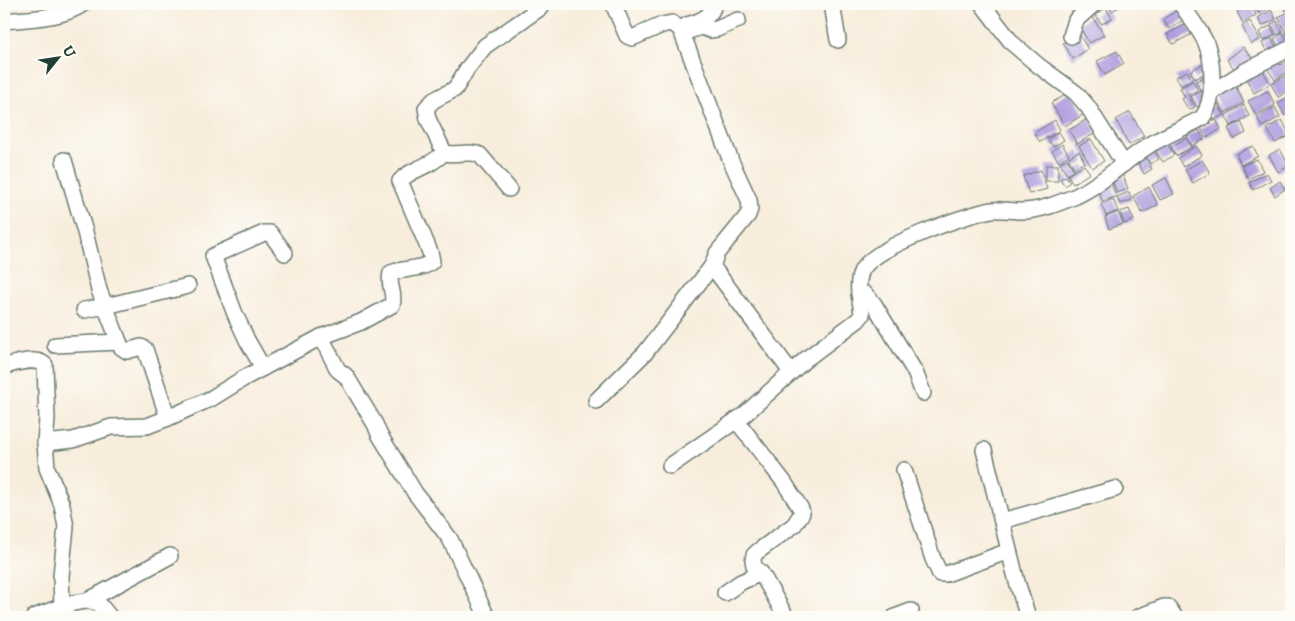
<svg xmlns="http://www.w3.org/2000/svg" width="1295" height="621" viewBox="0 0 1295 621" font-family="'IM FELL DW Pica',serif">
<rect width="100%" height="100%" fill="#fdfcf7"/>
<filter id="ink" filterUnits="userSpaceOnUse"><feTurbulence type="fractalNoise" baseFrequency=".02" numOctaves="2"/><feDisplacementMap in="SourceGraphic" scale="10" xChannelSelector="R" yChannelSelector="G"/><feConvolveMatrix kernelMatrix="1 2 1 2 8 2 1 2 1" color-interpolation-filters="sRGB"/></filter>
<filter id="wash" filterUnits="userSpaceOnUse"><feTurbulence type="fractalNoise" baseFrequency=".0096" numOctaves="4" result="noise"/><feDisplacementMap in="SourceGraphic" scale="20" xChannelSelector="R" yChannelSelector="G"/><feGaussianBlur stdDeviation="1.12" result="paint"/><feColorMatrix in="noise" values="0 0 0 0 0 0 0 0 0 0 0 0 0 0 0 0 0 1.4 0 .05"/><feComposite in="paint" operator="in"/></filter>
<g filter="url(#wash)">
<rect width="100%" height="100%" fill="#f8eddc"/>
<g id="blocks">
<g fill="#ab97dd">
<path d="M1107 4H1124L1112 11Z"/>
<path d="M1230 4H1242L1233 9Z"/>
<path d="M1250 4 1256 15 1243 23 1237 12Z"/>
<path d="M1253 4H1269L1271 7 1259 14Z"/>
<path d="M1284 4H1291V7L1285 11 1282 5Z"/>
<path d="M1106 8 1112 18 1102 24 1095 15Z"/>
<path d="M1179 9 1185 19 1169 29 1163 19Z"/>
<path d="M1271 10 1276 19 1262 26 1258 18Z"/>
<path d="M1289 12 1291 16V38L1289 39 1278 17Z"/>
<path d="M1092 16 1104 35 1089 43 1078 24Z"/>
<path d="M1250 21 1260 39 1251 44 1242 26Z"/>
<path d="M1277 21 1283 32 1277 35 1271 24Z"/>
<path d="M1187 24 1192 34 1173 44 1167 34Z"/>
<path d="M1270 26 1275 35 1263 41 1259 32Z"/>
<path d="M1078 33 1088 49 1073 59 1063 43Z"/>
<path d="M1283 33 1288 41 1278 46 1274 39Z"/>
<path d="M1271 38 1276 47 1267 52 1262 43Z"/>
<path d="M1243 47 1254 60 1238 73 1227 60Z"/>
<path d="M1117 51 1124 64 1105 75 1097 61Z"/>
<path d="M1276 59 1280 65 1288 61 1291 66V70L1275 80 1265 65Z"/>
<path d="M1205 63 1210 71 1195 79 1190 71Z"/>
<path d="M1260 64 1270 84 1254 93 1243 73Z"/>
<path d="M1187 71 1192 80 1181 86 1176 77Z"/>
<path d="M1287 75 1291 83V90L1278 97 1271 84Z"/>
<path d="M1206 76 1211 85 1200 90 1196 81Z"/>
<path d="M1193 81 1198 90 1188 95 1195 107 1189 110 1182 99 1185 97 1180 88Z"/>
<path d="M1234 83 1244 103 1224 113 1214 93Z"/>
<path d="M1204 90 1209 100 1197 107 1191 96Z"/>
<path d="M1268 91 1275 105 1256 115 1248 101Z"/>
<path d="M1071 92 1084 114 1065 126 1051 103Z"/>
<path d="M1291 95V113L1285 116 1278 103Z"/>
<path d="M1218 104 1224 115 1214 120 1208 109Z"/>
<path d="M1244 105 1249 116 1231 126 1225 115Z"/>
<path d="M1275 107 1280 117 1262 127 1257 117Z"/>
<path d="M1130 112 1144 136 1129 145 1116 120Z"/>
<path d="M1089 118 1097 132 1077 144 1069 130Z"/>
<path d="M1055 120 1060 130 1040 142 1034 133Z"/>
<path d="M1216 120 1221 129 1206 138 1201 128Z"/>
<path d="M1282 120 1290 135 1275 143 1267 128Z"/>
<path d="M1241 122 1246 133 1234 139 1228 128Z"/>
<path d="M1199 130 1204 139 1192 146 1187 136Z"/>
<path d="M1059 132 1064 140 1053 147 1048 139Z"/>
<path d="M1186 138 1192 147 1176 156 1171 147Z"/>
<path d="M1091 139 1104 161 1092 168 1079 146Z"/>
<path d="M1062 144 1069 155 1059 162 1052 151Z"/>
<path d="M1168 144 1174 155 1163 162 1156 151Z"/>
<path d="M1196 146 1202 155 1183 167 1178 158Z"/>
<path d="M1253 146 1258 156 1241 165 1236 154Z"/>
<path d="M1153 149 1159 159 1150 164 1145 154Z"/>
<path d="M1280 149 1289 166 1278 172 1269 155Z"/>
<path d="M1079 151 1085 162 1074 168 1068 158Z"/>
<path d="M1145 156 1152 169 1144 174 1137 161Z"/>
<path d="M1067 159 1074 170 1067 175 1060 163Z"/>
<path d="M1257 159 1263 171 1248 179 1242 166Z"/>
<path d="M1202 160 1210 173 1193 183 1185 170Z"/>
<rect x="1046" y="165" width="12" height="16"/>
<path d="M1084 165 1090 173 1073 184 1068 175Z"/>
<path d="M1041 170 1047 189 1029 194 1023 176Z"/>
<path d="M1122 173 1128 189 1117 193 1111 176Z"/>
<path d="M1267 173 1271 180 1253 190 1249 182Z"/>
<path d="M1066 176 1070 182 1065 186 1060 179Z"/>
<path d="M1166 178 1174 194 1160 200 1152 185Z"/>
<path d="M1111 181 1116 197 1102 201 1097 184Z"/>
<path d="M1280 181 1285 189 1275 196 1270 188Z"/>
<path d="M1149 187 1158 205 1142 213 1133 196Z"/>
<path d="M1129 192 1132 200 1120 204 1117 197Z"/>
<path d="M1113 199 1118 211 1106 216 1101 204Z"/>
<path d="M1129 209 1134 220 1124 224 1120 212Z"/>
<path d="M1118 212 1123 224 1109 229 1105 217Z"/>
</g>
</g>
</g>
<g filter="url(#ink)">
<use href="#blocks" fill-opacity="0" stroke="#6b7b6f" stroke-width="1"/>
<g fill="none" stroke-linecap="round" stroke-linejoin="round">
<defs>
<g id="minor">
<path d="M613 4 627 36 632 38 662 25 672 23 679 28 682 33 731 161 749 200 750 209 748 215 717 253 712 266 791 372"/>
<path d="M832 4 838 40"/>
<path d="M982 4 1012 43 1039 66 1076 93 1088 107 1124 164"/>
<path d="M4 21C29 18 62 19 83 4"/>
<path d="M687 25C700 21 711 18 714 4"/>
<path d="M682 33 701 27 710 30 717 29 738 20"/>
<path d="M1071 36 1076 20 1094 4"/>
<path d="M1212 92 1245 71 1291 48"/>
<path d="M443 153C456 156 469 150 480 155L509 189"/>
<path d="M64 160 85 232 99 290 121 347 127 351 141 347 145 349 168 418"/>
<path d="M859 294H865L874 304 915 372 923 393"/>
<path d="M84 310 106 306 188 286"/>
<path d="M321 337 338 370 346 376 375 424 379 434 415 493 450 539 487 617"/>
<path d="M55 345 119 342"/>
<path d="M4 366C15 364 35 356 45 365L47 419 45 443 47 468 62 505 66 527 61 576 62 607 64 617"/>
<path d="M263 368 247 340 235 314 213 256 264 233H270L285 253"/>
<path d="M596 401 645 353 712 266"/>
<path d="M736 420 784 482 801 509 802 513 794 525 757 552 754 555 753 560 754 566 764 578 786 617"/>
<path d="M45 443 73 440 111 427 147 426 168 418 212 398 246 377 321 337 361 322 392 305C396 294 387 284 391 273 403 268 424 270 432 261L430 252 400 181C411 168 432 167 443 153L442 148 428 119 426 108 434 100 455 89 467 69 485 46 540 8 542 4"/>
<path d="M984 450 1017 582 1028 617"/>
<path d="M670 466 744 415 806 359 858 320 862 315C861 301 855 284 862 270 875 246 964 216 991 210 1001 209 1012 211 1021 211 1040 211 1059 203 1076 196 1104 183 1125 160 1151 144 1167 135 1185 127 1202 118 1215 101 1214 63 1206 43 1200 30 1189 16 1181 4"/>
<path d="M904 470 933 559 940 574H946L1009 551"/>
<path d="M1002 521 1115 489"/>
<path d="M725 593 741 582 761 573"/>
<path d="M87 601 170 556"/>
<path d="M34 617C48 612 87 593 100 605 103 608 106 613 110 617"/>
<path d="M895 617 911 611"/>
<path d="M1138 617 1164 607H1168L1175 617"/>
</g>
</defs>
<use href="#minor" stroke="#6b7b6f" stroke-width="18"/>
<use href="#minor" stroke="#fff" stroke-width="15"/>
</g>
</g>
<rect width="1295" height="621" fill="none" stroke="#fdfcf7" stroke-width="20"/>
<g transform="translate(58 58) rotate(60)" stroke="#fdfcf7" stroke-width="4" paint-order="stroke">
<path d="M0-4L9 19L0 12L-9 19Z" fill="#1f3d34"/>
<text y="-8" font-size="14" font-weight="bold" text-anchor="middle" fill="#1f3d34">U</text>
</g>
</svg>
